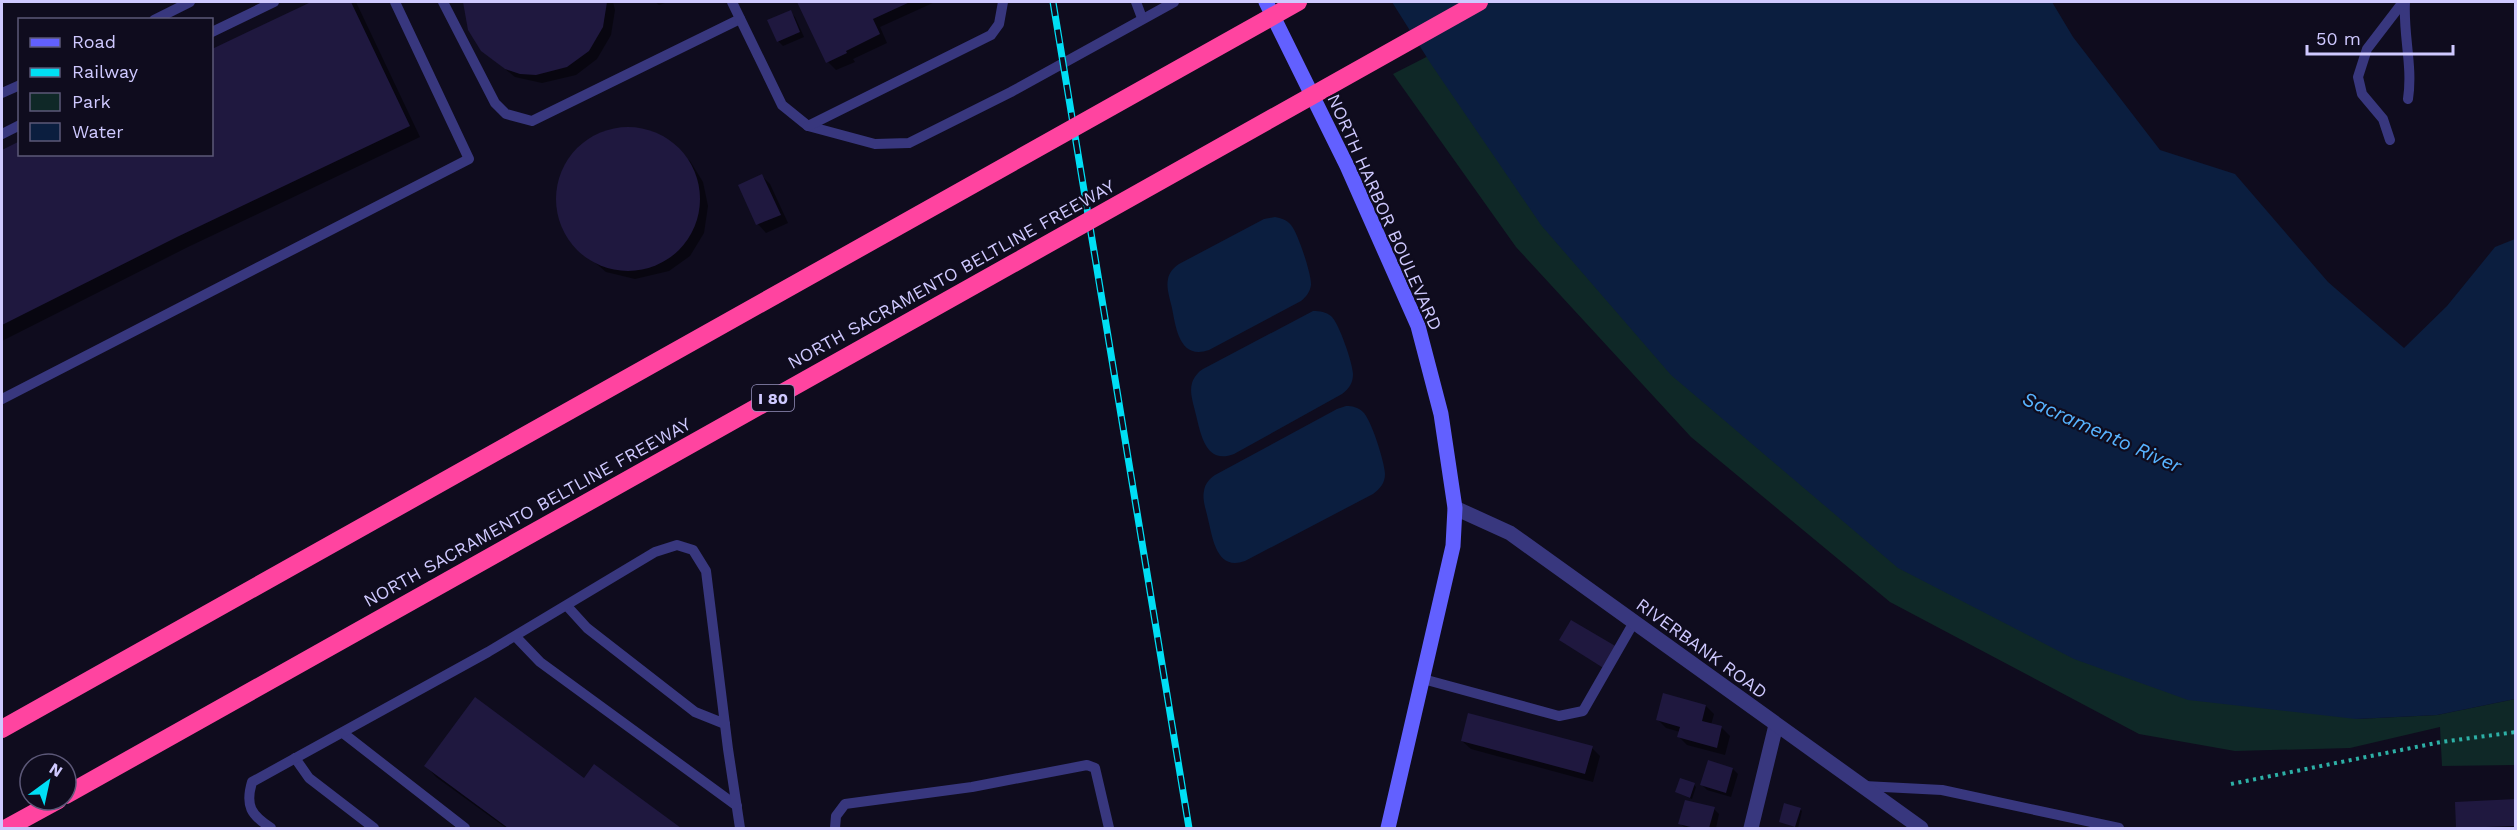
<svg xmlns="http://www.w3.org/2000/svg" width="2517" height="830" viewBox="0 0 2517 830" font-family="'Work Sans',sans-serif">
<rect width="100%" height="100%" fill="#0f0c1e"/>
<path fill="#0f2827" d="M1446 47 2356 719 2437 715 2515 699V765L2442 766 2440 727 2350 748 2235 751 2139 734 1890 602 1691 437 1516 247 1393 74Z"/>
<g fill="#0b1e3f">
<path d="M1392 2H2052L2073 37 2160 150 2235 174 2328 282 2404 348 2447 306 2495 247 2515 239V699L2437 715 2356 719 2188 700 2074 659 1898 568 1671 375 1541 225 1431 64Z"/>
<path d="M1275 217C1281 218 1287 220 1291 225 1298 233 1312 276 1311 285 1310 292 1306 297 1301 301L1209 350C1180 360 1176 329 1172 308 1170 299 1166 288 1168 279 1169 273 1173 268 1179 264L1264 219Z"/>
<path d="M1313 311C1320 311 1326 312 1331 316 1339 323 1353 364 1353 374 1353 383 1349 389 1342 394L1234 454C1206 465 1201 435 1196 415 1194 405 1189 393 1192 383 1194 377 1198 372 1203 369Z"/>
<path d="M1346 406C1352 406 1358 407 1363 412 1371 419 1385 463 1385 474 1385 483 1380 489 1373 494L1245 561C1217 571 1213 540 1208 519 1206 510 1202 499 1204 491 1205 484 1209 479 1215 475L1337 409Z"/>
</g>
<g fill="#0007">
<path d="M314 2H356L420 137 188 247 2 341V152L20 144V154H212V51Z"/>
<path d="M464 2H613L615 10 611 35 597 59 576 75 542 83 515 77 482 50 464 6Z"/>
<path d="M655 2H668L659 5Z"/>
<path d="M799 2H935L880 27 887 43 853 59 855 62 836 70 828 62Z"/>
<path d="M790 12 795 17 804 37 783 46 778 41Z"/>
<path d="M632 128 657 134 690 161 703 182 708 206 704 233 690 256 669 271 635 279 606 272 576 246 562 225 557 201 562 174 575 152 595 136Z"/>
<path d="M762 176 770 184 788 223 766 233 758 224 740 186Z"/>
<path d="M1706 706 1714 714 1711 725 1722 728 1730 736 1725 755 1687 745 1679 737 1680 732 1666 728 1658 720Z"/>
<path d="M1462 741 1592 748 1600 756 1593 782 1471 749Z"/>
<path d="M426 766 584 780 594 766 678 828H506L436 777Z"/>
<path d="M1733 769 1738 774 1731 797 1707 790 1702 785Z"/>
<path d="M1694 785 1696 787 1692 799 1676 792Z"/>
<path d="M2516 800V828H2458L2456 803Z"/>
<path d="M1714 809 1719 814 1716 828H1685L1680 823Z"/>
<path d="M1800 809 1802 811 1798 828 1781 822Z"/>
</g>
<g fill="#1f183f">
<path d="M311 2H351L410 126 177 237 2 325V150L20 141V154H212V49Z"/>
<path d="M463 2H607L603 27 589 51 567 67 536 75 520 74 505 69 481 51 468 30Z"/>
<path d="M797 2H910L873 19 880 34 846 51 847 53 826 63Z"/>
<path d="M791 10 800 32 777 42 767 20Z"/>
<circle cx="628" cy="199" r="72"/>
<path d="M762 174 781 215 756 225 738 185Z"/>
<path d="M1571 620 1617 647 1605 669 1559 640Z"/>
<path d="M1663 693 1706 705 1702 721 1722 726 1717 748 1677 737 1680 727 1656 720Z"/>
<path d="M475 697 584 778 594 764 681 828H508L424 766Z"/>
<path d="M1468 713 1593 746 1585 774 1461 741Z"/>
<path d="M1708 760 1733 768 1726 793 1700 785Z"/>
<path d="M1680 778 1695 783 1690 798 1675 792Z"/>
<path d="M2516 799V826L2456 828 2455 802Z"/>
<path d="M1685 800 1715 807 1709 828H1695L1678 824Z"/>
<path d="M1784 803 1801 808 1795 827 1779 822Z"/>
</g>
<g fill="none" stroke-linecap="round" stroke-linejoin="round">
<path stroke="#2db0a6" stroke-width="4" stroke-dasharray="3 4.5" stroke-linecap="butt" d="M2231 784 2441 742 2516 732"/>
<g stroke="#38377e" stroke-width="10">
<path d="M443 2 495 103 506 114 532 121 740 19"/>
<path d="M732 2 782 105 808 126 875 144 909 143 1011 92 1174 2"/>
<path d="M1136 2 1142 18"/>
<path d="M2405 2C2403 35 2413 66 2408 99"/>
<path d="M154 20 190 2"/>
<path d="M212 32 274 2"/>
<path d="M2 93 20 85"/>
<path d="M808 126 991 35 999 24 1003 2"/>
<path d="M2 134 20 125"/>
<path d="M2390 140 2383 119 2362 94 2358 77 2367 49 2403 2"/>
<path d="M2 399 469 159 395 2"/>
<path d="M567 606 587 628 695 712 725 724"/>
<path d="M516 637 540 662 737 806"/>
<path d="M1423 679 1559 716 1583 711 1634 622"/>
<path d="M343 733 465 828"/>
<path d="M295 758 309 778 374 828"/>
<path d="M1864 786 1942 790 2119 828"/>
<path d="M271 828C251 815 245 806 252 782L488 652 655 552 677 545 693 550 706 571 728 749 740 828"/>
<path d="M835 828 836 816 845 804 972 787 1087 765 1095 768 1109 828"/>
</g>
<path stroke="#38377e" stroke-width="15" d="M1751 828 1776 725"/>
<path stroke="#38377e" stroke-width="15" d="M1455 508 1510 533 1921 828"/>
<path stroke="#6260ff" stroke-width="15" d="M1266 2 1347 166 1418 326 1441 414 1455 508 1453 546 1388 828"/>
<path stroke="#ff44a0" stroke-width="18" d="M7 828 58 800"/>
<defs>
<path id="rail" d="M1053 2 1189 828"/>
</defs>
<use href="#rail" stroke="#00def4" stroke-width="7"/>
<use href="#rail" stroke="#0f0c1e" stroke-width="4.5" stroke-dasharray="14" stroke-linecap="butt"/>
<g stroke="#ff44a0" stroke-width="18">
<path d="M2 729 1298 2"/>
<path d="M66 795 1479 2"/>
</g>
</g>
<g text-anchor="middle" dominant-baseline="central" stroke-width="4.5" stroke-linejoin="round" paint-order="stroke">
<rect fill="#0f0c1e" stroke="#9590bc" stroke-width="1.5" x="752" y="385" width="42" height="26" rx="4.5"/>
<g font-size="16" font-weight="bold" fill="#cfc9ff">
<text x="773" y="398">I 80</text>
</g>
<g font-size="18" fill="#cfc9ff" stroke="#0f0c1e">
<text transform="translate(1385 212) rotate(66)">NORTH HARBOR BOULEVARD</text>
<text transform="translate(951 274) rotate(-29)">NORTH SACRAMENTO BELTLINE FREEWAY</text>
<text transform="translate(527 512) rotate(-29)">NORTH SACRAMENTO BELTLINE FREEWAY</text>
<text transform="translate(1702 648) rotate(36)">RIVERBANK ROAD</text>
</g>
<g font-size="20" font-style="italic" fill="#57b3ff" stroke="#0f0c1e">
<text transform="translate(2102 432) rotate(24)">Sacramento River</text>
</g>
</g>
<rect width="2517" height="830" fill="none" stroke="#cfc9ff" stroke-width="6"/>
<rect x="18" y="18" width="195" height="138" fill="#0f0c1e" stroke="#5c5878" stroke-width="1.5"/>
<rect x="30" y="38" width="30" height="9" fill="#6260ff" stroke="#5c5878" stroke-width="1.5"/>
<text x="72" y="48" font-size="18" fill="#cfc9ff">Road</text>
<rect x="30" y="68" width="30" height="9" fill="#00def4" stroke="#5c5878" stroke-width="1.5"/>
<text x="72" y="78" font-size="18" fill="#cfc9ff">Railway</text>
<rect x="30" y="93" width="30" height="18" fill="#0f2827" stroke="#5c5878" stroke-width="1.5"/>
<text x="72" y="108" font-size="18" fill="#cfc9ff">Park</text>
<rect x="30" y="123" width="30" height="18" fill="#0b1e3f" stroke="#5c5878" stroke-width="1.5"/>
<text x="72" y="138" font-size="18" fill="#cfc9ff">Water</text>
<g transform="translate(48 782) rotate(33)"><circle r="28" fill="#0f0c1e" stroke="#5c5878" stroke-width="1.5"/>
<path d="M0-4.5L10 22L0 15L-10 22Z" fill="#00def4"/>
<text y="-9" font-size="16" font-weight="bold" text-anchor="middle" fill="#cfc9ff">N</text>
</g>
<path d="M2307 45v9h146v-9" fill="none" stroke="#cfc9ff" stroke-width="3"/>
<text x="2316" y="45" font-size="18" fill="#cfc9ff" stroke="#0f0c1e" stroke-width="4.5" paint-order="stroke">50 m</text>
</svg>
